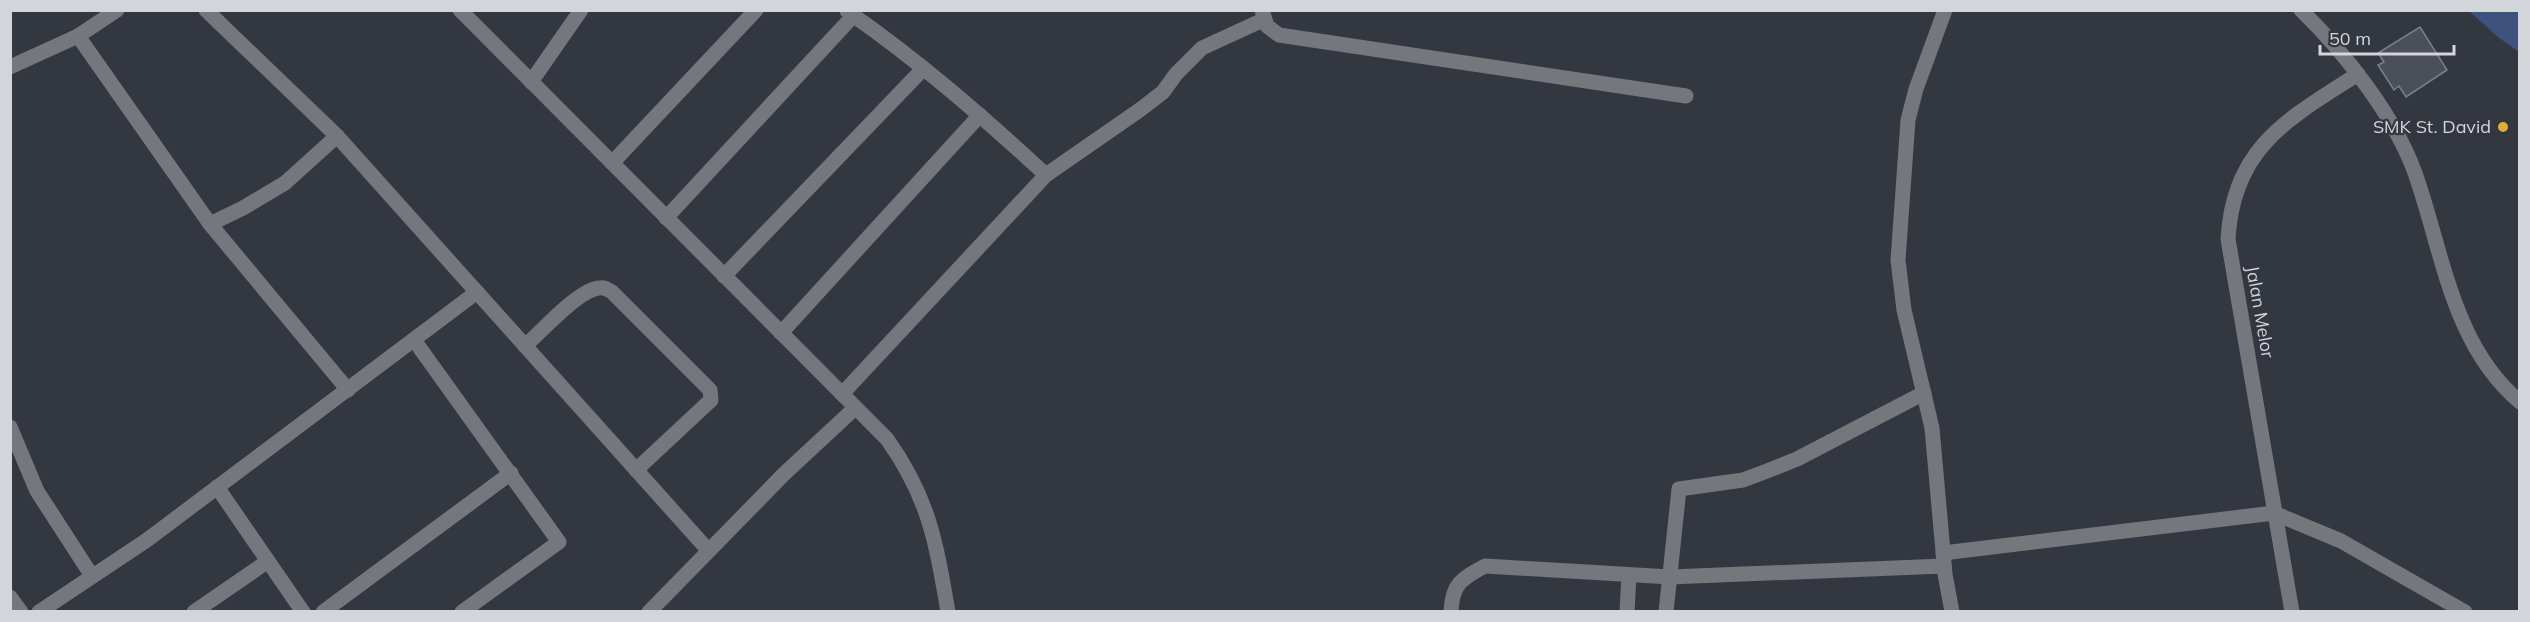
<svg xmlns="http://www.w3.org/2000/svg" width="2530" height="622" font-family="Mulish,sans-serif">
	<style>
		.green { fill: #3e527e }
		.building { fill: #4a4f58; stroke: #7a7f8a; stroke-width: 1.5 }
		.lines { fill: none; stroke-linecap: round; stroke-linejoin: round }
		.minor { stroke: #74777b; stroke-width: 15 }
		.poi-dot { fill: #e1af34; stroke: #333740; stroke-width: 2 }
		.labels { text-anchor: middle; stroke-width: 4.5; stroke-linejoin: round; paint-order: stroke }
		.poi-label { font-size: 18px; fill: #d2d5da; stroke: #333740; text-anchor: end }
		.street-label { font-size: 18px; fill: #d2d5da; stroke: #333740 }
	</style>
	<rect width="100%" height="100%" fill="#333740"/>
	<!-- green -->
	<polygon class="green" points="2469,11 2519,11 2519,52 2498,37"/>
	<!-- building -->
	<polygon class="building" points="2420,27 2447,70 2406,97 2399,86 2394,90 2378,65 2384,62 2378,53"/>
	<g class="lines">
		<!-- minor -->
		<g class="minor">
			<polyline points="206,10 337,136 708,550"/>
			<path d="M 460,10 L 887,439 C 929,498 936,542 948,612"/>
			<polyline points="1262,10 1267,26 1279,35 1686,96"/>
			<polyline points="1945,10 1916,89 1908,120 1898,260 1904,310 1932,428 1945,574 1952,612"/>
			<path d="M 2301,10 C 2345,53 2394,115 2415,173 C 2443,252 2452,345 2520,402"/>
			<path d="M 847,11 C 918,60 983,117 1046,175"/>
			<polyline points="78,36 210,224 348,390"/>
			<polyline points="10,67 78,36 117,10"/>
			<polyline points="531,82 581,10"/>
			<polyline points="612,163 756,10"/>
			<polyline points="666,218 854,15"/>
			<polyline points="210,224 243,208 285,183 337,136"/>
			<polyline points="724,276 923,69"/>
			<polyline points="781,333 980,115"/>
			<polyline points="414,340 559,542 462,612"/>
			<path d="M 525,346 C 541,332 578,290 599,288 C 604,287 607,289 612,292 L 710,390 L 711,400 L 636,470"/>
			<polyline points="842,394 1046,175 1141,109 1163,92 1176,74 1202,48 1263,20"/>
			<polyline points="10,427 37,491 92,576"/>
			<polyline points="217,487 303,612"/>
			<polyline points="1943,553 2274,513 2341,541 2465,612"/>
			<polyline points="10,597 21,612"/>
			<polyline points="39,612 147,540 477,292"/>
			<polyline points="194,612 268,561"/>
			<polyline points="323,612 511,473"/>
			<polyline points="649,612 784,474 855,408"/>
			<path d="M 1451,612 C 1452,584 1461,579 1485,566 L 1670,577 L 1944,566"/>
			<polyline points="1627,612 1629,575"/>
			<polyline points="1666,612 1679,489 1743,480 1767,471 1797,459 1924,393"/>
			<path d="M 2292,612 L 2228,239 C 2233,147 2288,119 2358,74"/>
		</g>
	</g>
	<!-- markers -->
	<circle class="poi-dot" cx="2503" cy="127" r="6"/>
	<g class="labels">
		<!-- poi labels -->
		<g class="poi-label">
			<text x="2491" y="133">SMK St. David</text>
		</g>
		<!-- street labels -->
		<g class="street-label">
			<text transform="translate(2260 312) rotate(80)" y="6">Jalan Melor</text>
		</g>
	</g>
	<!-- border -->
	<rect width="2530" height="622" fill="none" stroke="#d2d5da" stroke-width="24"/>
	<!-- scale -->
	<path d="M2320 45v9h134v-9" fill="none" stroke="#d2d5da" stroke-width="3"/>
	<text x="2329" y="45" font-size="18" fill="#d2d5da" stroke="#333740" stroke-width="4.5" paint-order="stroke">50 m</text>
</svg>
